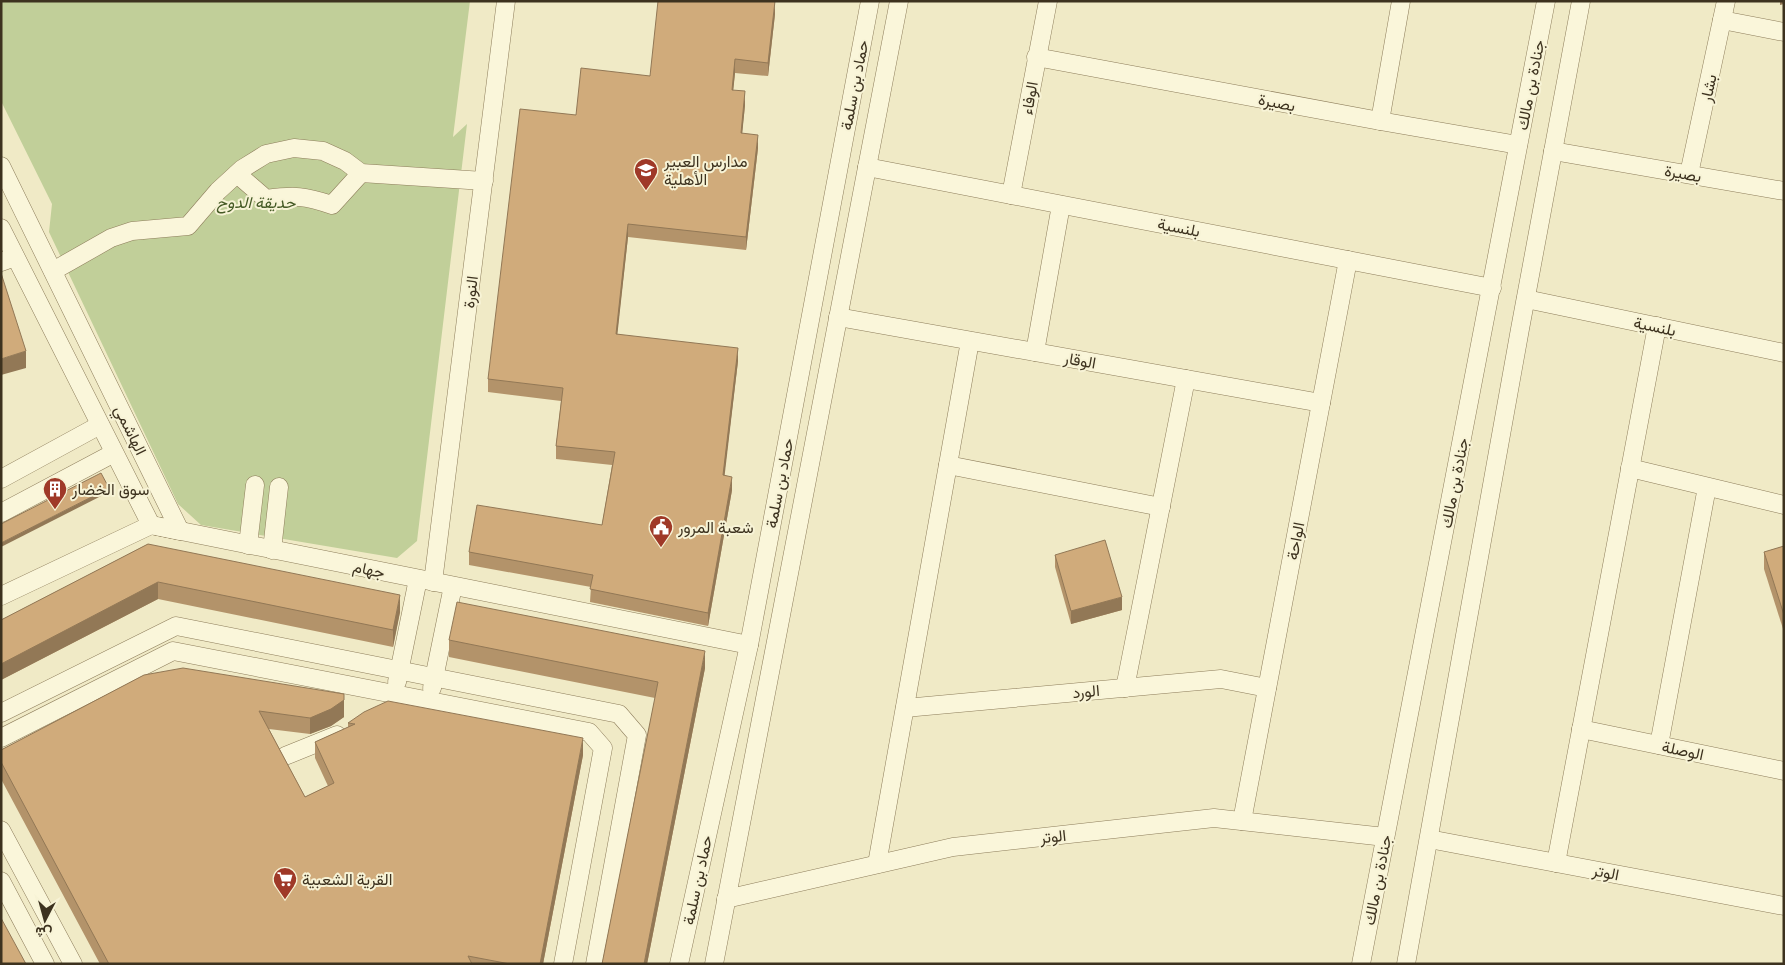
<svg xmlns="http://www.w3.org/2000/svg" width="1785" height="965" font-family="Spectral,Vazirmatn,serif">
	<style>
		.green { fill: #c1cf99 }
		.lines { fill: none; stroke-linecap: round; stroke-linejoin: round }
		.minor-casing { stroke: #8d7d5b; stroke-width: 19 }
		.minor { stroke: #faf6da; stroke-width: 18 }
		.wall { fill: #b3936a }
		.shaded-wall { fill: #927856 }
		.building { fill: #d0ab7b; stroke: #927856 }
		.labels { text-anchor: middle; stroke-width: 4; stroke-linejoin: round; paint-order: stroke }
		.street-label { font-size: 16px; fill: #3d321f; stroke: #f7f3d6 }
		.poi-label { font-size: 16px; fill: #3d321f; stroke: #f7f3d6; text-anchor: start }
		.park-label { font-size: 16px; font-style: italic; fill: #455a25; stroke: #f7f3d6 }
	</style>
	<rect width="100%" height="100%" fill="#f0eac6"/>
	<!-- green -->
	<polygon class="green" points="1,1 470,1 453,137 467,124 417,541 397,558 201,525 178,504 49,232 52,204 1,101"/>
	<g class="lines">
		<!-- minor casing -->
		<g class="minor-casing">
			<g id="minor">
				<polyline points="1722,20 1784,32"/>
				<polyline points="1036,57 1380,121 1518,145"/>
				<polyline points="1380,121 1401,1"/>
				<polyline points="1553,151 1784,191"/>
				<polyline points="1,166 180,531 151,525 1,228"/>
				<polyline points="867,167 1492,288"/>
				<path d="M 237,174 L 266,199 C 295,195 305,196 332,205 L 361,173"/>
				<polyline points="1689,174 1726,1"/>
				<polyline points="1011,195 1048,1"/>
				<polyline points="1,262 15,257"/>
				<polyline points="53,271 111,238 132,231 188,226 218,191 242,169 266,154 294,148 323,151 345,161 361,173 484,181"/>
				<polyline points="1526,299 1784,353"/>
				<polyline points="838,317 1321,403"/>
				<polyline points="1035,352 1061,205"/>
				<polyline points="948,465 1161,507"/>
				<polyline points="1630,468 1784,505"/>
				<polyline points="1,479 100,425"/>
				<polyline points="1,513 114,453"/>
				<polyline points="248,545 255,485"/>
				<polyline points="272,550 279,487"/>
				<polyline points="433,582 506,1"/>
				<polyline points="1,596 151,525 749,645"/>
				<polyline points="397,682 418,579"/>
				<polyline points="432,688 453,586"/>
				<polyline points="1125,688 1186,379"/>
				<polyline points="905,708 1221,679 1267,688"/>
				<polyline points="1,713 176,626 619,714 637,735 595,964"/>
				<polyline points="1581,729 1784,771"/>
				<polyline points="1,738 173,651 589,732 603,748 563,964"/>
				<polyline points="1659,745 1707,487"/>
				<polyline points="285,756 337,735"/>
				<polyline points="1242,821 1348,260"/>
				<polyline points="1,830 73,964"/>
				<polyline points="1429,839 1784,906"/>
				<polyline points="1556,863 1657,326"/>
				<polyline points="877,864 970,341"/>
				<polyline points="1,881 45,964"/>
				<polyline points="726,899 953,847 1214,818 1385,837"/>
				<polyline points="679,964 749,645 870,1"/>
				<polyline points="714,964 899,1"/>
				<polyline points="1361,964 1546,1"/>
				<polyline points="1406,964 1520,329 1581,1"/>
			</g>
		</g>
		<!-- minor -->
		<use href="#minor" class="minor"/>
	</g>
	<!-- wall -->
	<g class="wall">
		<polygon points="775,14 768,76 735,73 733,90 745,105 742,133 758,148 746,250 628,237 617,334 738,361 724,476 732,490 708,626 590,602 591,587 469,565 469,552 602,525 612,465 556,459 556,446 561,401 488,392 488,379 576,115 650,76"/>
		<polygon points="148,544 400,612 393,647 158,599 1,680 1,620"/>
		<polygon points="1784,546 1784,632 1764,569 1764,552"/>
		<polygon points="1055,555 1122,610 1071,624 1055,567"/>
		<polygon points="449,640 705,668 647,964 602,964 655,698 449,657"/>
		<polygon points="144,675 344,711 344,717 331,726 310,734 269,729 305,797 328,786 315,758 315,742 348,727 348,723 583,755 543,964 100,964 1,779 1,750"/>
	</g>
	<!-- shaded-wall -->
	<g class="shaded-wall">
		<polygon points="775,1 775,14 768,76 768,63"/>
		<polygon points="1780,1 1784,1 1784,4 1780,5"/>
		<polygon points="735,59 735,73 732,103 732,90"/>
		<polygon points="745,91 745,105 741,146 741,133"/>
		<polygon points="758,135 758,148 746,250 746,237"/>
		<polygon points="628,224 628,237 616,347 616,334"/>
		<polygon points="738,348 738,361 723,489 723,475"/>
		<polygon points="26,351 26,368 1,375 1,359"/>
		<polygon points="732,477 732,490 708,626 708,613"/>
		<polygon points="109,488 109,492 1,547 1,543"/>
		<polygon points="158,582 158,599 1,680 1,664"/>
		<polygon points="400,595 400,612 393,647 393,630"/>
		<polygon points="1122,597 1122,610 1071,624 1071,611"/>
		<polygon points="705,651 705,668 647,964 644,964"/>
		<polygon points="344,694 344,717 331,726 310,734 310,718"/>
		<polygon points="583,738 583,755 543,964 540,964"/>
	</g>
	<!-- building -->
	<g class="building">
		<polygon points="658,1 775,1 768,63 735,59 732,90 745,91 741,133 758,135 746,237 628,224 616,334 738,348 723,475 732,477 708,613 590,589 593,575 469,552 477,505 602,525 615,452 556,446 563,388 488,379 520,109 576,115 581,68 650,76"/>
		<polygon points="1,273 26,351 1,359"/>
		<polygon points="101,473 109,488 1,543 1,524"/>
		<polygon points="1105,540 1122,597 1071,611 1055,555"/>
		<polygon points="148,544 400,595 393,630 158,582 1,664 1,620"/>
		<polygon points="1784,546 1784,615 1764,552"/>
		<polygon points="457,602 705,651 644,964 602,964 658,682 449,640"/>
		<polygon points="183,668 344,694 344,700 331,709 310,718 259,711 305,797 334,783 315,742 355,724 348,723 364,712 388,701 583,738 540,964 510,964 468,956 472,964 109,964 1,762 1,750 144,675"/>
		<polygon points="1,918 26,964 1,964"/>
	</g>
	<!-- icons -->
	<defs>
		<g id="school-pin" transform="scale(1.25)"><path d="M0 17L-7.5 6A9.5 9.5 0 1 1 7.5 6Z" fill="#9f3928" stroke="#f7f3d6"/><path d="M0-5L7-2L0 1L-7-2ZM-4 1L0 2.5L4 1V4Q0 6-4 4Z" fill="#fff"/></g>
		<g id="building-pin" transform="scale(1.25)"><path d="M0 17L-7.5 6A9.5 9.5 0 1 1 7.5 6Z" fill="#9f3928" stroke="#f7f3d6"/><path d="M-4-6H4V6H1V3H-1V6H-4ZM-2.5-4.3h1.7v1.8h-1.7ZM.8-4.3h1.7v1.8H.8ZM-2.5-1h1.7V.8h-1.7ZM.8-1h1.7V.8H.8Z" fill="#fff"/></g>
		<g id="civic-pin" transform="scale(1.25)"><path d="M0 17L-7.5 6A9.5 9.5 0 1 1 7.5 6Z" fill="#9f3928" stroke="#f7f3d6"/><path d="M-.6-6.5H3V-4.5H.6V-3L4-1V1h2V6H-6V1h2V-1L-.6-3ZM-1.2 2.5V6h2.4V2.5Z" fill="#fff"/></g>
		<g id="supermarket-pin" transform="scale(1.25)"><path d="M0 17L-7.5 6A9.5 9.5 0 1 1 7.5 6Z" fill="#9f3928" stroke="#f7f3d6"/><path d="M-6-5.5h2.5l.6 2H6L4.5 2H-2.5L-4.4-4H-6ZM-1.5 3.2a1.3 1.3 0 1 0 .1 0ZM3 3.2a1.3 1.3 0 1 0 .1 0Z" fill="#fff"/></g>
	</defs>
	<g fill-rule="evenodd">
		<use href="#school-pin" x="646" y="170"/>
		<use href="#building-pin" x="55" y="489"/>
		<use href="#civic-pin" x="661" y="527"/>
		<use href="#supermarket-pin" x="285" y="879"/>
	</g>
	<g class="labels">
		<!-- street labels -->
		<g class="street-label">
			<text transform="translate(854 85) rotate(-79)" y="6">حماد بن سلمة</text>
			<text transform="translate(1530 85) rotate(-79)" y="6">جنادة بن مالك</text>
			<text transform="translate(1708 88) rotate(-78)" y="6">بشار</text>
			<text transform="translate(1029 98) rotate(-80)" y="6">الوفاء</text>
			<text transform="translate(1277 102) rotate(11)" y="6">بصيرة</text>
			<text transform="translate(1683 173) rotate(10)" y="6">بصيرة</text>
			<text transform="translate(1179 227) rotate(11)" y="6">بلنسية</text>
			<text transform="translate(470 292) rotate(-83)" y="6">النورة</text>
			<text transform="translate(1655 326) rotate(12)" y="6">بلنسية</text>
			<text transform="translate(1080 360) rotate(10)" y="6">الوقار</text>
			<text transform="translate(131 430) rotate(64)" y="6">الهاشمي</text>
			<text transform="translate(779 483) rotate(-79)" y="6">حماد بن سلمة</text>
			<text transform="translate(1454 483) rotate(-79)" y="6">جنادة بن مالك</text>
			<text transform="translate(1295 541) rotate(-79)" y="6">الواحة</text>
			<text transform="translate(369 569) rotate(12)" y="6">جهام</text>
			<text transform="translate(1086 691) rotate(-5)" y="6">الورد</text>
			<text transform="translate(1683 750) rotate(12)" y="6">الوصلة</text>
			<text transform="translate(1053 836) rotate(-6)" y="6">الوتر</text>
			<text transform="translate(1606 872) rotate(11)" y="6">الوتر</text>
			<text transform="translate(697 880) rotate(-78)" y="6">حماد بن سلمة</text>
			<text transform="translate(1377 880) rotate(-79)" y="6">جنادة بن مالك</text>
		</g>
		<!-- poi labels -->
		<g class="poi-label">
			<text x="664" y="167">مدارس العبير<tspan x="664" dy="18">الأهلية</tspan></text>
			<text x="72" y="495">سوق الخضار</text>
			<text x="678" y="533">شعبة المرور</text>
			<text x="302" y="885">القرية الشعبية</text>
		</g>
		<!-- park labels -->
		<g class="park-label">
			<text x="256" y="208">حديقة الدوح</text>
		</g>
	</g>
	<!-- border -->
	<rect width="1785" height="965" fill="none" stroke="#3d321f" stroke-width="5"/>
	<!-- north arrow -->
	<g transform="translate(45 920) rotate(186)" stroke="#f7f3d6" stroke-width="4" paint-order="stroke">
	<path d="M0-4L9 19L0 12L-9 19Z" fill="#3d321f"/>
	<text y="-8" font-size="14" font-weight="bold" text-anchor="middle" fill="#3d321f">ش</text>
	</g>
</svg>
